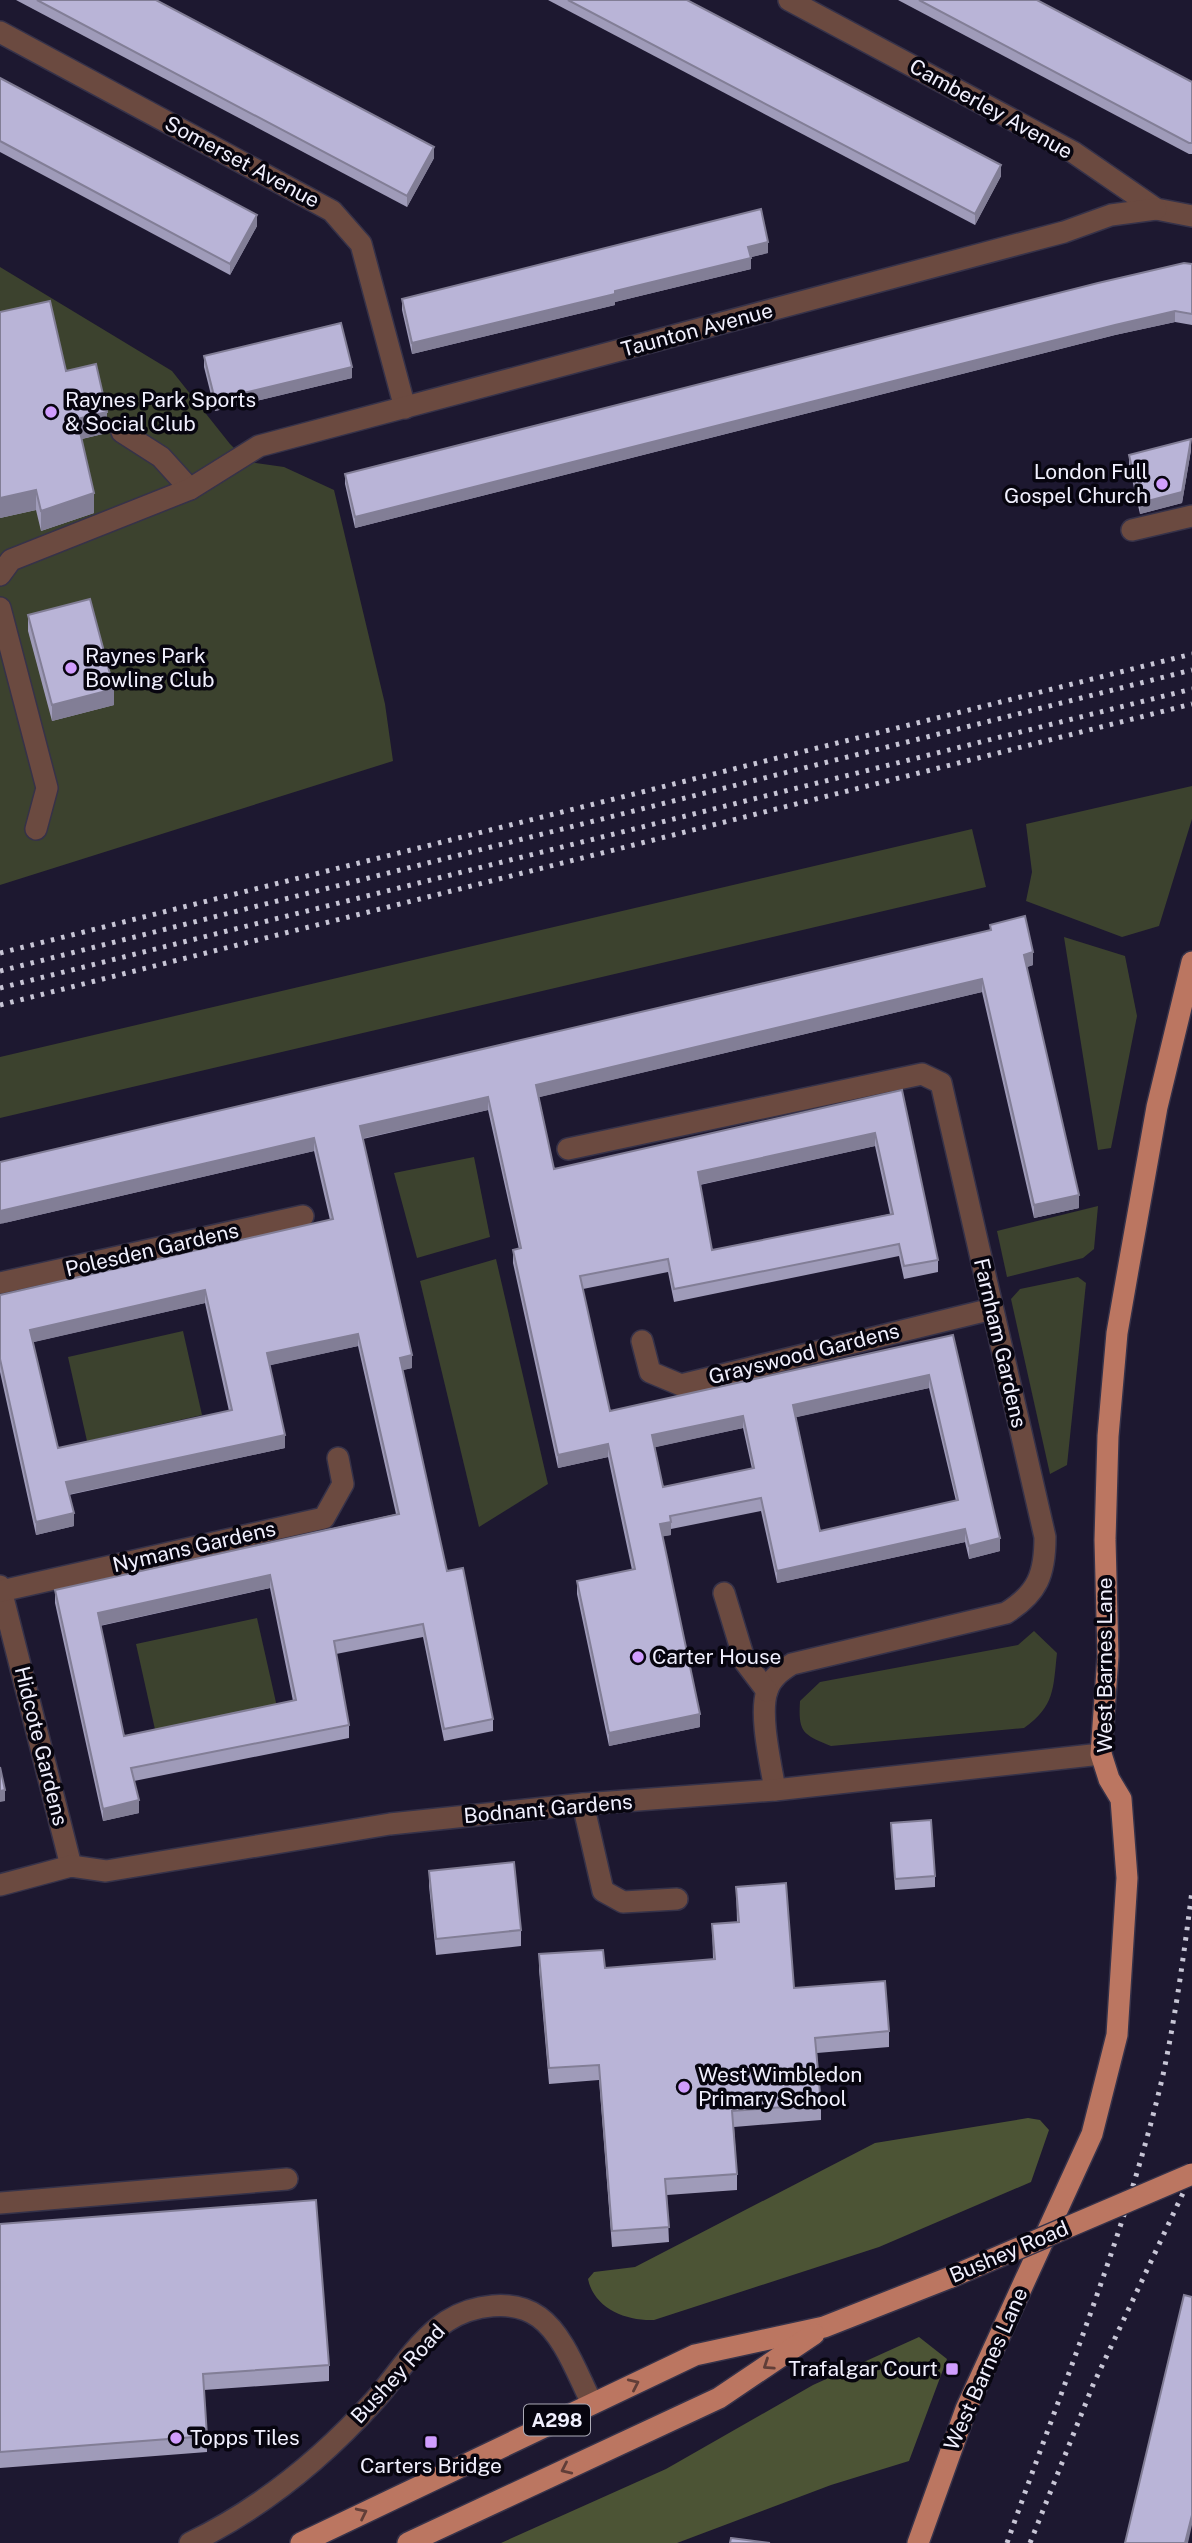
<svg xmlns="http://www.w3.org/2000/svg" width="1192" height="2543" font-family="'Public Sans',sans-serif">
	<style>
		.green { fill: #3c422e }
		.forest { fill: #4c5435 }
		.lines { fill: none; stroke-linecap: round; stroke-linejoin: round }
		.minor-casing { stroke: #363249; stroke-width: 24 }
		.major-casing { stroke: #363249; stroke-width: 24 }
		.minor { stroke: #6b4a40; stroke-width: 21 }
		.major { stroke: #bb7661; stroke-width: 21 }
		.rail { stroke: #c7c5d5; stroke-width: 5; stroke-dasharray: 3.5 7; stroke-linecap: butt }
		.major-bridge-casing { stroke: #363249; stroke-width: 24; stroke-linecap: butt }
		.major-bridge { stroke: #bb7661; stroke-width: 21 }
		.wall { fill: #9f9bb9; fill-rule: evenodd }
		.shaded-wall { fill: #827e96 }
		.building { fill: #b9b4d7; stroke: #827e96; stroke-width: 2; fill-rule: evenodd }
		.oneway { stroke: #613e38 }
		.poi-dot { fill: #d09dfe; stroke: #07050f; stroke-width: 2.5 }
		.labels { text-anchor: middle; stroke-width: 7; stroke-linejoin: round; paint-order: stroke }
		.shield { fill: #07050f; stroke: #abaab6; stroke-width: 2 }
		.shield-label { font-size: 19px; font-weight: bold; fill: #f1f0fe }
		.street-label { font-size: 21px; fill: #f1f0fe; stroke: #07050f }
		.poi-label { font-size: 21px; fill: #f1f0fe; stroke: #07050f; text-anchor: start }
	</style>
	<rect width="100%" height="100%" fill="#1d1830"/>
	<!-- green -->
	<g class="green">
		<polygon points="0,267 172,371 230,444 248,462 284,467 334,490 385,704 393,761 0,885"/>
		<polygon points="1192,786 1192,819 1159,926 1122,937 1026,901 1032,872 1026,824"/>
		<polygon points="972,829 986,887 0,1118 0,1057"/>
		<polygon points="1064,937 1125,956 1137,1016 1111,1148 1098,1150"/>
		<polygon points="474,1157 490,1237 417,1258 394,1173"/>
		<polygon points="1098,1206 1094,1249 1083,1258 1007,1277 997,1231"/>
		<polygon points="496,1259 548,1484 479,1527 420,1281"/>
		<polygon points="1078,1277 1086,1283 1067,1465 1050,1474 1011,1299 1020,1289"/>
		<polygon points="183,1331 202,1415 87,1441 68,1357"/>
		<polygon points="257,1618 277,1707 156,1734 136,1644"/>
		<path d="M 1034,1631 L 1057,1653 C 1053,1689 1055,1706 1024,1728 L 831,1746 C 803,1734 798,1733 800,1701 L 820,1682 L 1018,1645 Z"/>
	</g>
	<!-- forest -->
	<g class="forest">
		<path d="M 1028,2118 L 1040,2120 L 1049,2130 L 1031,2182 L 879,2247 L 654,2320 C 625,2321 594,2308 588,2279 L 594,2272 L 635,2267 L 875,2143 Z"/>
		<polygon points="919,2337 947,2359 909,2461 831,2485 677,2543 501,2543 666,2469 813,2385"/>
	</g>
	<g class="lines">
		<!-- minor casing -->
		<g class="minor-casing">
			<g id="minor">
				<polyline points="789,0 1073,152 1156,209 1192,216"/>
				<polyline points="0,32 332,211 361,244 405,408"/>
				<polyline points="122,432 161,457 190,489"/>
				<polyline points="1132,530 1192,516"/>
				<polyline points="0,575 11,560 190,489 259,446 1064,232 1111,215 1156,209"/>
				<polyline points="0,608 47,788 36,829"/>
				<path d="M 568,1149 L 922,1074 L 941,1083 L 1045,1537 C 1045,1574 1038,1593 1006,1613 L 792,1664 C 781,1671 771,1678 767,1691 C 759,1715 771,1765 775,1790"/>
				<polyline points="0,1283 303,1216"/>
				<polyline points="642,1341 650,1372 681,1385 992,1309"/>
				<polyline points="0,1586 71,1866"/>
				<polyline points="1,1591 324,1518 343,1484 338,1458"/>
				<polyline points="724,1593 745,1662 767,1691"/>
				<polyline points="583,1804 603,1891 623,1902 677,1899"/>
				<polyline points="0,1885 71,1866 106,1871 390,1824 583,1804 775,1790 1101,1754"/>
				<polyline points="0,2203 287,2179"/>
				<path d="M 190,2543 C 262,2508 322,2459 375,2400 C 398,2374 418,2340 447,2321 C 472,2305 513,2298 539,2317 C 564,2335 578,2376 592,2403"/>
			</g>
		</g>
		<!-- major casing -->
		<g class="major-casing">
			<g id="major">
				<polyline points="301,2543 695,2355 824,2327 951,2277"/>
				<polyline points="408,2543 719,2398 814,2334"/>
				<polyline points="918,2543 966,2409 1092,2134 1117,2035 1127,1878 1121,1799 1109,1779 1101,1754 1108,1656 1105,1540 1108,1436 1117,1333 1128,1270 1157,1107 1192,962"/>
			</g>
		</g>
		<!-- minor -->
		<use href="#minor" class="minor"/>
		<!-- major -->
		<use href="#major" class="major"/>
		<!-- rail -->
		<g class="rail">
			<polyline points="0,953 1192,654"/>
			<polyline points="0,971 1192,670"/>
			<polyline points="0,988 1192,689"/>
			<polyline points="0,1005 1192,704"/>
			<path d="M 1007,2543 C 1061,2389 1126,2234 1163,2075 C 1176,2014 1184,1953 1192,1891"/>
			<polyline points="1030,2543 1093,2385 1192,2174"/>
		</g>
		<!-- major-bridge casing -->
		<g class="major-bridge-casing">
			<polyline id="major-bridge" points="951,2277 1192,2174"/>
		</g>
		<!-- major-bridge -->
		<use href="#major-bridge" class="major-bridge"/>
	</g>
	<!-- wall -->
	<g class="wall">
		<polygon points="16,0 156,0 434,158 407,207"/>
		<polygon points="548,0 687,0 1001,176 975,225"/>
		<polygon points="898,0 1037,0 1192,82 1192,154 1189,154"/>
		<polygon points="0,78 257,226 230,275 0,152"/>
		<polygon points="768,253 751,257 751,269 615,302 615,305 412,354 402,310 402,299"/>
		<polygon points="1192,264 1192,325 1175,322 1115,335 355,528 345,484 345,474"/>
		<polygon points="204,356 352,378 215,411 204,367"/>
		<polygon points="66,371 107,433 82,439 94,513 41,531 36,510 0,518"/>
		<polygon points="1191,450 1182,503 1140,514 1129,466 1129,455"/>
		<polygon points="28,615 114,705 52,721 28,631"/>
		<path d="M 990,925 L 1033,965 L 1027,967 L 1079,1208 L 1034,1218 L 982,992 L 539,1097 L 554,1169 L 902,1090 L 938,1260 L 938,1272 L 904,1279 L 899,1256 L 674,1302 L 668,1272 L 583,1289 L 610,1411 L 953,1335 L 1000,1551 L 969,1559 L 965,1542 L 777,1583 L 761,1511 L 671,1529 L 671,1535 L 662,1536 L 700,1727 L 609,1746 L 577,1594 L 577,1581 L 632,1570 L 608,1457 L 558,1468 L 513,1263 L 513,1250 L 519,1249 L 488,1110 L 363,1139 L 412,1368 L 402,1370 L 447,1571 L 493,1719 L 493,1731 L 444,1741 L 423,1637 L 336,1654 L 349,1725 L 349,1738 L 134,1781 L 139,1813 L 103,1821 L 55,1603 L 55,1590 L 396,1514 L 358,1346 L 270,1365 L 285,1448 L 69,1495 L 74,1526 L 36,1535 L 0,1372 L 0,1295 L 330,1220 L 314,1151 L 0,1224 L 990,931 ZM 875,1146 L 890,1214 L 712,1250 L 700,1185 ZM 205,1303 L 229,1411 L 58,1448 L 33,1342 ZM 929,1388 L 956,1501 L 820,1531 L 796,1417 ZM 743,1428 L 752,1469 L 663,1487 L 655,1447 ZM 270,1588 L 293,1701 L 124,1736 L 100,1626 Z"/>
		<polygon points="891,1823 935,1876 935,1887 895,1890"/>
		<polygon points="429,1871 521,1930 521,1946 436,1955 429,1886"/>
		<polygon points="736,1887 794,1988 889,2031 889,2047 817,2053 821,2104 821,2120 734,2127 737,2174 737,2190 667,2195 669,2242 612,2247 599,2080 549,2084 539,1970 539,1954 605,1968 713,1959 712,1924 737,1922"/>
		<polygon points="0,2224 329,2365 329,2381 204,2390 207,2436 207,2452 0,2468"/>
	</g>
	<!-- shaded-wall -->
	<g class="shaded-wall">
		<polygon points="434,147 434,158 407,207 407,196"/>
		<polygon points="1001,165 1001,176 975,225 975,214"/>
		<polygon points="257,215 257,226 230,275 230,264"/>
		<polygon points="768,242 768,253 748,258 748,247"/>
		<polygon points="751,258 751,269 615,302 615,305 412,354 412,343 615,291"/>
		<polygon points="1175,311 1175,322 1115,335 355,528 355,517 1115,325"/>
		<polygon points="352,367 352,378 215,411 215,400"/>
		<polygon points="107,412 107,433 77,440 77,419"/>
		<polygon points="1191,439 1191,450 1182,503 1140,514 1140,503"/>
		<polygon points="36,490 36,510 0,518 0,498"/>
		<polygon points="94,493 94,513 41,531 41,511"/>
		<polygon points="114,689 114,705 52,721 52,705"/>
		<polygon points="1033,952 1033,965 1024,968 1024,955"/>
		<polygon points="982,979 982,992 536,1098 536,1085"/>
		<polygon points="488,1097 488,1110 360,1139 360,1126"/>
		<polygon points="875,1133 875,1146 698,1185 698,1172"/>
		<polygon points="314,1138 314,1151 0,1224 0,1211"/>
		<polygon points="1079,1195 1079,1208 1034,1218 1034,1205"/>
		<polygon points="205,1290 205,1303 30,1343 30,1330"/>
		<polygon points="358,1334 358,1346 267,1366 267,1353"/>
		<polygon points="412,1355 412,1368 400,1371 400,1358"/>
		<polygon points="929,1375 929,1388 793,1418 793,1405"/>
		<polygon points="743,1416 743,1428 652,1448 652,1435"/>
		<polygon points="285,1435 285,1448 66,1495 66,1482"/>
		<polygon points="608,1444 608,1457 558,1468 558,1455"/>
		<polygon points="74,1513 74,1526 36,1535 36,1522"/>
		<polygon points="671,1522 671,1535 660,1537 660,1524"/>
		<polygon points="965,1529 965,1542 777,1583 777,1571"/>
		<polygon points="1000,1538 1000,1551 969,1559 969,1546"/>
		<polygon points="270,1575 270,1588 98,1626 98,1613"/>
		<polygon points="700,1714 700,1727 609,1746 609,1733"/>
		<polygon points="5,1790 5,1801 0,1802 0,1791"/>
		<polygon points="139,1800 139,1813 103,1821 103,1809"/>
		<polygon points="1192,2515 1192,2525 1188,2543 1185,2543"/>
	</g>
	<!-- building -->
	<g class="building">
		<polygon points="37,0 156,0 434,147 407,196"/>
		<polygon points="568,0 687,0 1001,165 975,214"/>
		<polygon points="919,0 1037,0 1192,82 1192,143 1189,143"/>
		<polygon points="0,78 257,215 230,264 0,141"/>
		<polygon points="761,209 768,242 748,247 751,258 615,291 615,294 412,343 402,299"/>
		<polygon points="1184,263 1192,264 1192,314 1175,311 1115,325 355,517 345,474 1098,283"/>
		<polygon points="50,301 66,371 96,364 107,412 77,419 94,493 41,511 36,490 0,498 0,312"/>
		<polygon points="341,323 352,367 215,400 204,356"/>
		<polygon points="1191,439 1182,492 1140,503 1129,455"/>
		<polygon points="90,599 114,689 52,705 28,615"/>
		<path d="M 1025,916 L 1033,952 L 1024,955 L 1079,1195 L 1034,1205 L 982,979 L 536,1085 L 554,1169 L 902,1090 L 938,1260 L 904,1266 L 899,1244 L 674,1289 L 668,1259 L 580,1276 L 610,1411 L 953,1335 L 1000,1538 L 969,1546 L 965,1529 L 777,1571 L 761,1498 L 670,1516 L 671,1522 L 660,1524 L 700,1714 L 609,1733 L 577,1581 L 635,1569 L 608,1444 L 558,1455 L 513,1250 L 521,1248 L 488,1097 L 360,1126 L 412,1355 L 400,1358 L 447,1571 L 463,1568 L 493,1719 L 444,1729 L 423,1624 L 334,1641 L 349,1725 L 131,1768 L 139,1800 L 103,1809 L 55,1590 L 399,1514 L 358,1334 L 267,1353 L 285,1435 L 66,1482 L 74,1513 L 36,1522 L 0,1359 L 0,1295 L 333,1219 L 314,1138 L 0,1211 L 0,1162 L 991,930 L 990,925 ZM 875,1133 L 893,1214 L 712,1250 L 698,1172 ZM 205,1290 L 232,1410 L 58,1448 L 30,1330 ZM 929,1375 L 958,1500 L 820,1531 L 793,1405 ZM 743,1416 L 754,1468 L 663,1487 L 652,1435 ZM 270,1575 L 296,1700 L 124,1736 L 98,1613 Z"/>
		<polygon points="0,1767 5,1790 0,1791"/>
		<polygon points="931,1820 935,1876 895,1879 891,1823"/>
		<polygon points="514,1862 521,1930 436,1939 429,1871"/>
		<polygon points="786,1883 794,1988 885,1981 889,2031 815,2038 821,2104 732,2111 737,2174 665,2179 669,2227 612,2231 599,2065 549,2068 539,1954 603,1950 605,1968 715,1959 712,1924 739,1922 736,1887"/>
		<polygon points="316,2200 329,2365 203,2374 207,2436 0,2452 0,2224"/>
		<polygon points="1184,2295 1192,2297 1192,2515 1185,2543 1125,2543"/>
		<polygon points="731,2538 770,2543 730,2543"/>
	</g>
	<!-- one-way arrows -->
	<defs><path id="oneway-chevron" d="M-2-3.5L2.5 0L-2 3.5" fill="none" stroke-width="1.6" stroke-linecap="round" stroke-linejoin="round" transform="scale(1.75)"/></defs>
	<g class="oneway">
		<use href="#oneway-chevron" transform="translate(768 2365) rotate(146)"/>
		<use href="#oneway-chevron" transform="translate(634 2384) rotate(-25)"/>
		<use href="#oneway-chevron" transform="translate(566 2469) rotate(155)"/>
		<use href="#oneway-chevron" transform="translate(362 2513) rotate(-26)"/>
	</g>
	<!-- markers -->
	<g class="poi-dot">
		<circle cx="51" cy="412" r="7"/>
		<circle cx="1162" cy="484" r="7"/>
		<circle cx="71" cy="668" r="7"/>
		<circle cx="638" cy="1657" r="7"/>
		<circle cx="684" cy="2087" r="7"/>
		<rect x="945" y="2362" width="14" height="14" rx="3.5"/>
		<circle cx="176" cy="2438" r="7"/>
		<rect x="424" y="2435" width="14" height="14" rx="3.5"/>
	</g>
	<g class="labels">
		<!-- shield labels -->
		<rect class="shield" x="524" y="2404.5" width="66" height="31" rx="5"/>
		<g class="shield-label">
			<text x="557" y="2427">A298</text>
		</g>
		<!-- street labels -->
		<g class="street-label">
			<text transform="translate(991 109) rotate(29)" y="7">Camberley Avenue</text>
			<text transform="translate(242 162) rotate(28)" y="7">Somerset Avenue</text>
			<text transform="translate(697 330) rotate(-15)" y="7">Taunton Avenue</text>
			<text transform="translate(152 1250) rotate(-13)" y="7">Polesden Gardens</text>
			<text transform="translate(1000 1343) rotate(77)" y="7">Farnham Gardens</text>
			<text transform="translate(804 1354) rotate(-14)" y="7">Grayswood Gardens</text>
			<text transform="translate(194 1547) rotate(-13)" y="7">Nymans Gardens</text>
			<text transform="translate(1105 1665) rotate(-90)" y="7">West Barnes Lane</text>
			<text transform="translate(41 1746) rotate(76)" y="7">Hidcote Gardens</text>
			<text transform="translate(548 1809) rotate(-5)" y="7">Bodnant Gardens</text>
			<text transform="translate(1009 2252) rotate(-23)" y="7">Bushey Road</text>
			<text transform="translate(986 2369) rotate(-66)" y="7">West Barnes Lane</text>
			<text transform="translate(398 2374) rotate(-47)" y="7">Bushey Road</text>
		</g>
		<!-- poi labels -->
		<g class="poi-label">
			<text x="65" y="407">Raynes Park Sports<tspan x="65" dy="24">&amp; Social Club</tspan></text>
			<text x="1148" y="479" text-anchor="end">London Full<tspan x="1148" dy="24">Gospel Church</tspan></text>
			<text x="85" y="663">Raynes Park<tspan x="85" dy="24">Bowling Club</tspan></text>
			<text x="652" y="1664">Carter House</text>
			<text x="698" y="2082">West Wimbledon<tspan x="698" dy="24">Primary School</tspan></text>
			<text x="938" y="2376" text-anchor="end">Trafalgar Court</text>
			<text x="190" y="2445">Topps Tiles</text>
			<text x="431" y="2473" text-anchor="middle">Carters Bridge</text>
		</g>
	</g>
</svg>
